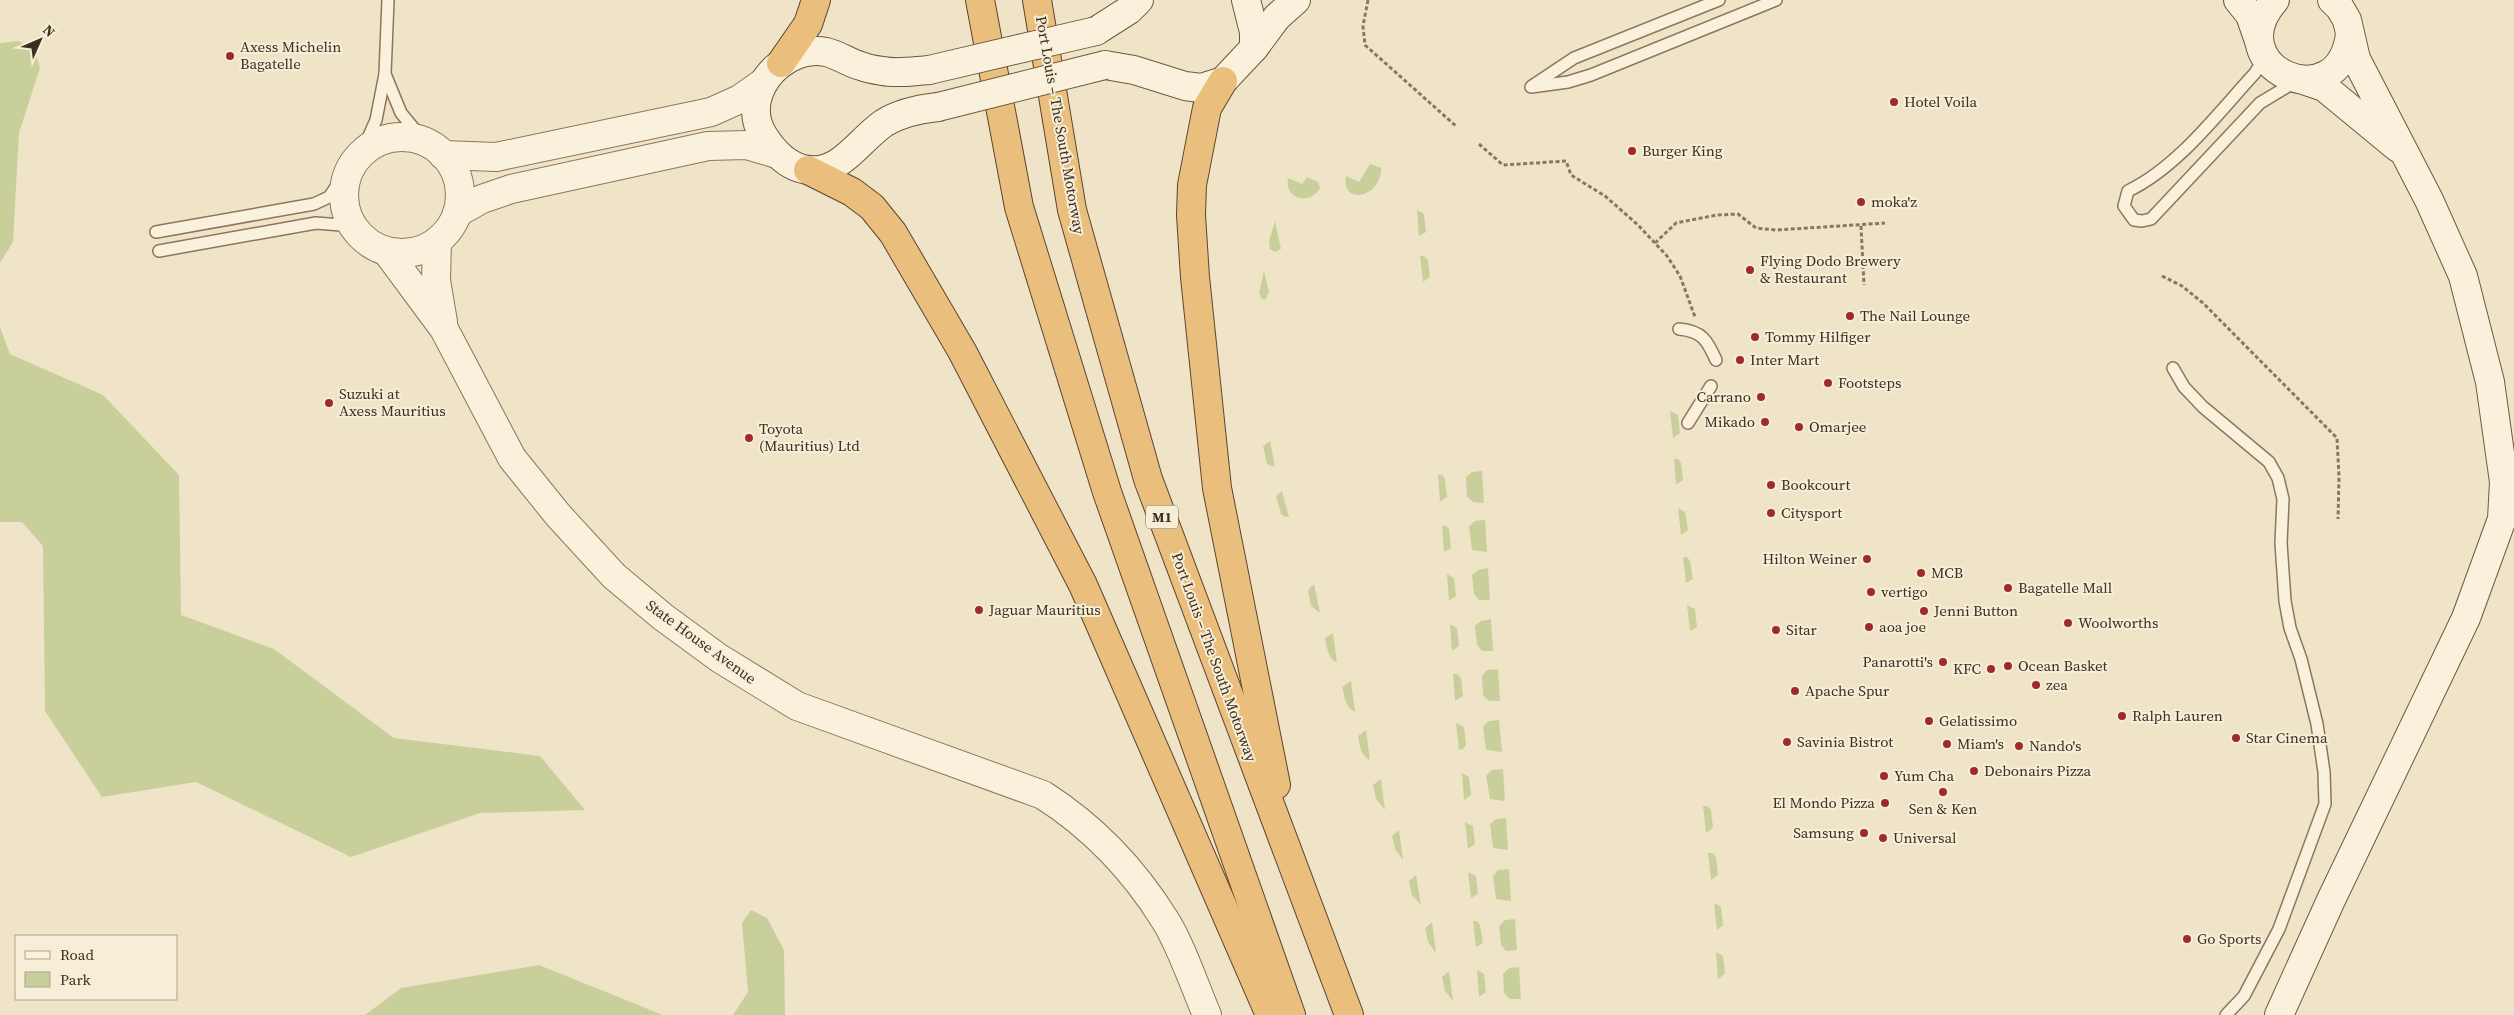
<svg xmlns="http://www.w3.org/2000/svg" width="2514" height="1015" font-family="'Source Serif 4',serif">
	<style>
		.green { fill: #c9cf9b }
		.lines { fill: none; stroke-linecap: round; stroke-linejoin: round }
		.service-casing { stroke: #8d765c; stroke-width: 14 }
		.tertiary-casing { stroke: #8d765c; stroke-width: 30 }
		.secondary-casing { stroke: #6f573f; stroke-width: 30 }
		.trunk-casing { stroke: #5b4430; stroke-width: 30 }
		.path { stroke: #8d765c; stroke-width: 3; stroke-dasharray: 4 2.5; stroke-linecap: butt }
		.service { stroke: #faf1dc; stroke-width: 11 }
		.tertiary { stroke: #faf1dc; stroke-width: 28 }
		.secondary { stroke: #faf1dc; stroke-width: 28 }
		.trunk { stroke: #eabe7c; stroke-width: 28 }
		.secondary-bridge-casing { stroke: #6f573f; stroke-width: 30; stroke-linecap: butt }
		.secondary-bridge { stroke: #faf1dc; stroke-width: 28 }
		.poi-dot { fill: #9e2a2b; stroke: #f7eed8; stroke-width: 2 }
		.labels { text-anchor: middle; stroke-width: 4; stroke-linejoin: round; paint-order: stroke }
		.shield { fill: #f7eed8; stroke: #756857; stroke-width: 1 }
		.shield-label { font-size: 14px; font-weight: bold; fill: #3d2e20 }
		.poi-label { font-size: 15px; fill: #3d2e20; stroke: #f7eed8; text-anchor: start }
		.street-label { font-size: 15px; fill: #3d2e20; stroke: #f7eed8 }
	</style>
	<rect width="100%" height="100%" fill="#f0e4c8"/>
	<!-- green -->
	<g class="green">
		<polygon points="19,41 35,51 40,68 19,133 13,242 0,263 0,43"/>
		<path d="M 1370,164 L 1381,168 C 1382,197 1341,207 1346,176 L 1359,182 Z"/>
		<path d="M 1307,177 L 1318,182 L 1320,188 C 1310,206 1284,199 1288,178 L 1302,184 Z"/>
		<polygon points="1417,210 1424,214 1426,232 1419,236"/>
		<polygon points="1275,221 1281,249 1275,252 1270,249 1269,241"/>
		<polygon points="1420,256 1424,256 1428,260 1430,277 1423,282"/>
		<polygon points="1264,271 1269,292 1265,300 1261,298 1259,293"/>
		<polygon points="0,327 10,354 103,395 179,475 181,615 274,649 394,738 540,756 585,810 480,813 351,857 196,782 102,797 45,711 43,546 22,522 0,522"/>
		<polygon points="1670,411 1678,415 1680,433 1673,438"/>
		<polygon points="1270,441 1275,467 1267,464 1263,446"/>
		<polygon points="1674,459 1678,459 1681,463 1683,480 1676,485"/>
		<polygon points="1482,471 1484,503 1473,502 1467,497 1466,477 1472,472"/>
		<polygon points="1438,475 1442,475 1445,479 1447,497 1440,502"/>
		<polygon points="1282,491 1289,517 1285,517 1281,514 1276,496"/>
		<polygon points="1678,508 1685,512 1688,530 1681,535"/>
		<polygon points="1485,520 1487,552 1472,550 1469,526 1475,521"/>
		<polygon points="1442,526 1446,526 1449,529 1451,548 1444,552"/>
		<polygon points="1683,557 1687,557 1690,561 1693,579 1686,583"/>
		<polygon points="1488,568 1490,600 1479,600 1474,594 1472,575 1478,570"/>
		<polygon points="1447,574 1454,578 1456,596 1449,601"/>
		<polygon points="1314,584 1320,613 1311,606 1308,590"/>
		<polygon points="1687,605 1695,609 1697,627 1690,631"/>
		<polygon points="1491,619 1493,651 1482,651 1477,645 1475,626 1481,621"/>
		<polygon points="1450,624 1457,628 1459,646 1452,651"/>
		<path d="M 1333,633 L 1337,663 C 1328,658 1327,648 1325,638 Z"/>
		<polygon points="1498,669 1500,701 1489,701 1483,695 1482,676 1487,670"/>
		<polygon points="1453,674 1457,674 1461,678 1463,696 1455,701"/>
		<path d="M 1351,681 L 1355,712 C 1345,707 1345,697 1342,687 Z"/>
		<polygon points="1499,720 1502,752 1486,750 1483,727 1489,721"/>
		<polygon points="1456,723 1464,727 1466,745 1463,749 1459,750"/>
		<path d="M 1366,730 L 1370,760 C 1360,755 1360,746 1358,736 Z"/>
		<polygon points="1503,769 1505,801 1490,799 1486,776 1492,770"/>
		<polygon points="1462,773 1469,777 1471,795 1464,800"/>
		<polygon points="1381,779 1385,810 1376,799 1373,785"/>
		<polygon points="1703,806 1707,806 1711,810 1713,828 1706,833"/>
		<polygon points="1506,818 1508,850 1493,848 1490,824 1496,819"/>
		<polygon points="1465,822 1473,826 1475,844 1468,849"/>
		<polygon points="1399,830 1403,860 1395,849 1392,836"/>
		<polygon points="1708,853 1712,853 1716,857 1718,875 1711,880"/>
		<polygon points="1509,869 1511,901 1496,899 1493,876 1498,870"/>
		<polygon points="1468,872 1476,876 1478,894 1471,898"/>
		<polygon points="1416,875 1421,905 1412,895 1409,881"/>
		<polygon points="1714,903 1721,907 1723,925 1717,930"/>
		<polygon points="751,910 767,918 784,950 785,1015 733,1015 748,992 742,923"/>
		<polygon points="1515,919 1517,950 1506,951 1501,945 1499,926 1505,920"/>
		<polygon points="1473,921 1477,921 1480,925 1483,943 1476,947"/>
		<polygon points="1432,922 1436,953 1428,942 1425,928"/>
		<polygon points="1716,952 1723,956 1725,974 1718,979"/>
		<polygon points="539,965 663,1015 365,1015 401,988"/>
		<polygon points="1519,967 1521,999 1510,999 1504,993 1503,974 1509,968"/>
		<polygon points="1477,970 1484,974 1486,992 1479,997"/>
		<polygon points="1449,971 1453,1001 1445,991 1442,977"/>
	</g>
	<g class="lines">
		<!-- service casing -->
		<g class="service-casing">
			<g id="service">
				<path d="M 2265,57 L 2255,73 C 2218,113 2178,167 2128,191 L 2124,206 L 2134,220 L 2142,221 L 2151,219 L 2260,103 L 2295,82"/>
				<polyline points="385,74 401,113 425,142"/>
				<polyline points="1532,86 1574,58 1719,0"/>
				<polyline points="1531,87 1568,82 1591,75 1776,0"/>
				<polyline points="361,154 376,120 385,74 388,0"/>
				<polyline points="156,232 314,204 329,197 346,173"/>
				<polyline points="159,251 316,223 341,225 360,233"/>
				<path d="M 1679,329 C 1702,331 1707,340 1716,360"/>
				<polyline points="2173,368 2184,387 2203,407 2269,462 2278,478 2283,499 2281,543 2285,601 2290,628 2301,659 2317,724 2324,772 2325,804 2279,929 2244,996 2226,1015"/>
				<polyline points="1688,423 1711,386"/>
			</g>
		</g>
		<!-- tertiary casing -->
		<g class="tertiary-casing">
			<g id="tertiary">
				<circle cx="402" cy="195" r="58"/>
				<polyline points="443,155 496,157 711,112 740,99 764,82"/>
				<polyline points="457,213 482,199 511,189 708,146 747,145 774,153"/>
				<polyline points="437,242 436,280 443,322"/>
				<path d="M 387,252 L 444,329 L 512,458 L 558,515 L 614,576 L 663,617 L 719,658 L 797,706 L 1043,795 C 1093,827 1134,870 1165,920 C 1181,945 1195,987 1207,1015"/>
			</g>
		</g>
		<!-- secondary casing -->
		<g class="secondary-casing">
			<g id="secondary">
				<polyline points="2238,0 2250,15 2259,41"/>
				<path d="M 2275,0 C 2216,67 2339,122 2350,34"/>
				<polyline points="1096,31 1129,10 1139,0"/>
				<polyline points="1254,48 1277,17 1296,0"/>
				<polyline points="1105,65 1134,70 1185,86 1201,88 1223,81 1254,48 1254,32 1246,0"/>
				<path d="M 929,70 C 914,71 897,74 883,71 C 876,70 868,69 861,66 C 849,63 839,55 826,52 C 800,47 772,64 761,88 C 754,103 754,120 763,135 C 773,151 788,168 809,170 C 841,174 860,139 884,123 C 900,113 919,109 938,107"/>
				<polyline points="2306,81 2324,87 2398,148"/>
				<polyline points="2279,1015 2331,900 2466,618 2502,519 2504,482 2490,382 2463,276 2429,200 2356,59 2347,20 2340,8 2332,0"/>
			</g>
		</g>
		<!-- trunk casing -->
		<g class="trunk-casing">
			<g id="trunk">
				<polyline points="980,0 1019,207 1107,492 1291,1015"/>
				<polyline points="1037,0 1072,210 1148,479 1349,1015"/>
				<polyline points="781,63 808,24 816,0"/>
				<polyline points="1223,81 1207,108 1192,185 1191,215 1195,277 1217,488 1276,785"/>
				<polyline points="808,170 852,192 872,207 893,233 962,351 1083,585 1270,1015"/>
			</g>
		</g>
		<!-- path -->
		<g class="path">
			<polyline points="1368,0 1363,26 1365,45 1457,127"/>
			<polyline points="1479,144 1503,165 1566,161 1571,175 1605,196 1638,225 1667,256 1680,276 1695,317"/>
			<polyline points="1861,226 1864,285"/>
			<polyline points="1655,243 1676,223 1717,215 1738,214 1756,228 1776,230 1885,223"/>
			<polyline points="2162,276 2182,286 2203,303 2337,438 2339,477 2338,519"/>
		</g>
		<!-- service -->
		<use href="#service" class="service"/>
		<!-- tertiary -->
		<use href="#tertiary" class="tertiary"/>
		<!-- secondary -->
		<use href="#secondary" class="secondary"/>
		<!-- trunk -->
		<use href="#trunk" class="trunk"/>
		<!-- secondary-bridge casing -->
		<g class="secondary-bridge-casing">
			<g id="secondary-bridge">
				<polyline points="929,70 1096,31"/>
				<polyline points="938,107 1105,65"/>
			</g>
		</g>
		<!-- secondary-bridge -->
		<use href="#secondary-bridge" class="secondary-bridge"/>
	</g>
	<!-- markers -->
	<g class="poi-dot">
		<circle cx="230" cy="56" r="5"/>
		<circle cx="1894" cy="102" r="5"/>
		<circle cx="1632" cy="151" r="5"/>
		<circle cx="1861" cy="202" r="5"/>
		<circle cx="1750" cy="270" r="5"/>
		<circle cx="1850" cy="316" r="5"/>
		<circle cx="1755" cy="337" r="5"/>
		<circle cx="1740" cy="360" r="5"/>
		<circle cx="1828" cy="383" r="5"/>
		<circle cx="1761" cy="397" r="5"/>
		<circle cx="329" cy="403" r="5"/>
		<circle cx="1765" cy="422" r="5"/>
		<circle cx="1799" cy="427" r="5"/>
		<circle cx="749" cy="438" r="5"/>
		<circle cx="1771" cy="485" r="5"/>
		<circle cx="1771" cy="513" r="5"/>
		<circle cx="1867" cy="559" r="5"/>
		<circle cx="1921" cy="573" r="5"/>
		<circle cx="2008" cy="588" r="5"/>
		<circle cx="1871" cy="592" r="5"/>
		<circle cx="979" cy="610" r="5"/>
		<circle cx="1924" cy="611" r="5"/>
		<circle cx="2068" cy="623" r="5"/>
		<circle cx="1869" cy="627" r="5"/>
		<circle cx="1776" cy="630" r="5"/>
		<circle cx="1943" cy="662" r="5"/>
		<circle cx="2008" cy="666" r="5"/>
		<circle cx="1991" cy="669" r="5"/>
		<circle cx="2036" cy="685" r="5"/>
		<circle cx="1795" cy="691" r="5"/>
		<circle cx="2122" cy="716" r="5"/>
		<circle cx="1929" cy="721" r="5"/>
		<circle cx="2236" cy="738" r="5"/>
		<circle cx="1787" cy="742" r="5"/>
		<circle cx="1947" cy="744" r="5"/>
		<circle cx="2019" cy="746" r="5"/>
		<circle cx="1974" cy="771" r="5"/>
		<circle cx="1884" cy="776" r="5"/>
		<circle cx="1943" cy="792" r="5"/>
		<circle cx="1885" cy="803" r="5"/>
		<circle cx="1864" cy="833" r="5"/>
		<circle cx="1883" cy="838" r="5"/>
		<circle cx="2187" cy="939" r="5"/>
	</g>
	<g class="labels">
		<!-- shield labels -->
		<rect class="shield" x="1146" y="505.5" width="32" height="23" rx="4"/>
		<g class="shield-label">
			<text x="1162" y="522">M1</text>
		</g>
		<!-- poi labels -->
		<g class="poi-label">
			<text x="240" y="52">Axess Michelin<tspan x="240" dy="17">Bagatelle</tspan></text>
			<text x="1904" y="107">Hotel Voila</text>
			<text x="1642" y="156">Burger King</text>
			<text x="1871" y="207">moka'z</text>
			<text x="1760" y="266">Flying Dodo Brewery<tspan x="1760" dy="17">&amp; Restaurant</tspan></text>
			<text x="1860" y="321">The Nail Lounge</text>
			<text x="1765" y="342">Tommy Hilfiger</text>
			<text x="1750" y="365">Inter Mart</text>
			<text x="1838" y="388">Footsteps</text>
			<text x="339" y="399">Suzuki at<tspan x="339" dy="17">Axess Mauritius</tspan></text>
			<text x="1751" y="402" text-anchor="end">Carrano</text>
			<text x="1755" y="427" text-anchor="end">Mikado</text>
			<text x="1809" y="432">Omarjee</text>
			<text x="759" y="434">Toyota<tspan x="759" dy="17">(Mauritius) Ltd</tspan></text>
			<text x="1781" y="490">Bookcourt</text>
			<text x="1781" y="518">Citysport</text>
			<text x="1857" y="564" text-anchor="end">Hilton Weiner</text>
			<text x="1931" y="578">MCB</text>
			<text x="2018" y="593">Bagatelle Mall</text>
			<text x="1881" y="597">vertigo</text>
			<text x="989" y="615">Jaguar Mauritius</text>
			<text x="1934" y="616">Jenni Button</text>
			<text x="2078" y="628">Woolworths</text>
			<text x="1879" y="632">aoa joe</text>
			<text x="1786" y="635">Sitar</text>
			<text x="1933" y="667" text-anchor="end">Panarotti's</text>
			<text x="2018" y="671">Ocean Basket</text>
			<text x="1981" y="674" text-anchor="end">KFC</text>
			<text x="2046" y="690">zea</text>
			<text x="1805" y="696">Apache Spur</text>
			<text x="2132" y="721">Ralph Lauren</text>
			<text x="1939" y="726">Gelatissimo</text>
			<text x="2246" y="743">Star Cinema</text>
			<text x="1797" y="747">Savinia Bistrot</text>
			<text x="1957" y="749">Miam's</text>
			<text x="2029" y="751">Nando's</text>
			<text x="1984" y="776">Debonairs Pizza</text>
			<text x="1894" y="781">Yum Cha</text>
			<text x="1875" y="808" text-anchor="end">El Mondo Pizza</text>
			<text x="1943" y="814" text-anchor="middle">Sen &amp; Ken</text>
			<text x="1854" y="838" text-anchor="end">Samsung</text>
			<text x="1893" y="843">Universal</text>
			<text x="2197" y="944">Go Sports</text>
		</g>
		<!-- street labels -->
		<g class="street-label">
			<text transform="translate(1060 125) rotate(80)" y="5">Port Louis – The South Motorway</text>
			<text transform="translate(701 642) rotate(36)" y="5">State House Avenue</text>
			<text transform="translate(1214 657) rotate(70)" y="5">Port Louis – The South Motorway</text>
		</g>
	</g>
	<!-- legend -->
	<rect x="15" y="935" width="162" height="65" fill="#f7eed8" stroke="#ada18e"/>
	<rect x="25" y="951" width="25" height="8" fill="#faf1dc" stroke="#ada18e"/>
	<text x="60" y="960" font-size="15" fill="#3d2e20">Road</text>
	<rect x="25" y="972" width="25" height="15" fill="#c9cf9b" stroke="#ada18e"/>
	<text x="60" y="985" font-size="15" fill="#3d2e20">Park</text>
	<!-- north arrow -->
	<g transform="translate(40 40) rotate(45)" stroke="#f7eed8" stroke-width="4" paint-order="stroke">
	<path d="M0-4L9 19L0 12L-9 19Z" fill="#3d2e20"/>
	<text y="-8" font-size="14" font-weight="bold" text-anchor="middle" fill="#3d2e20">N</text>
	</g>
</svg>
